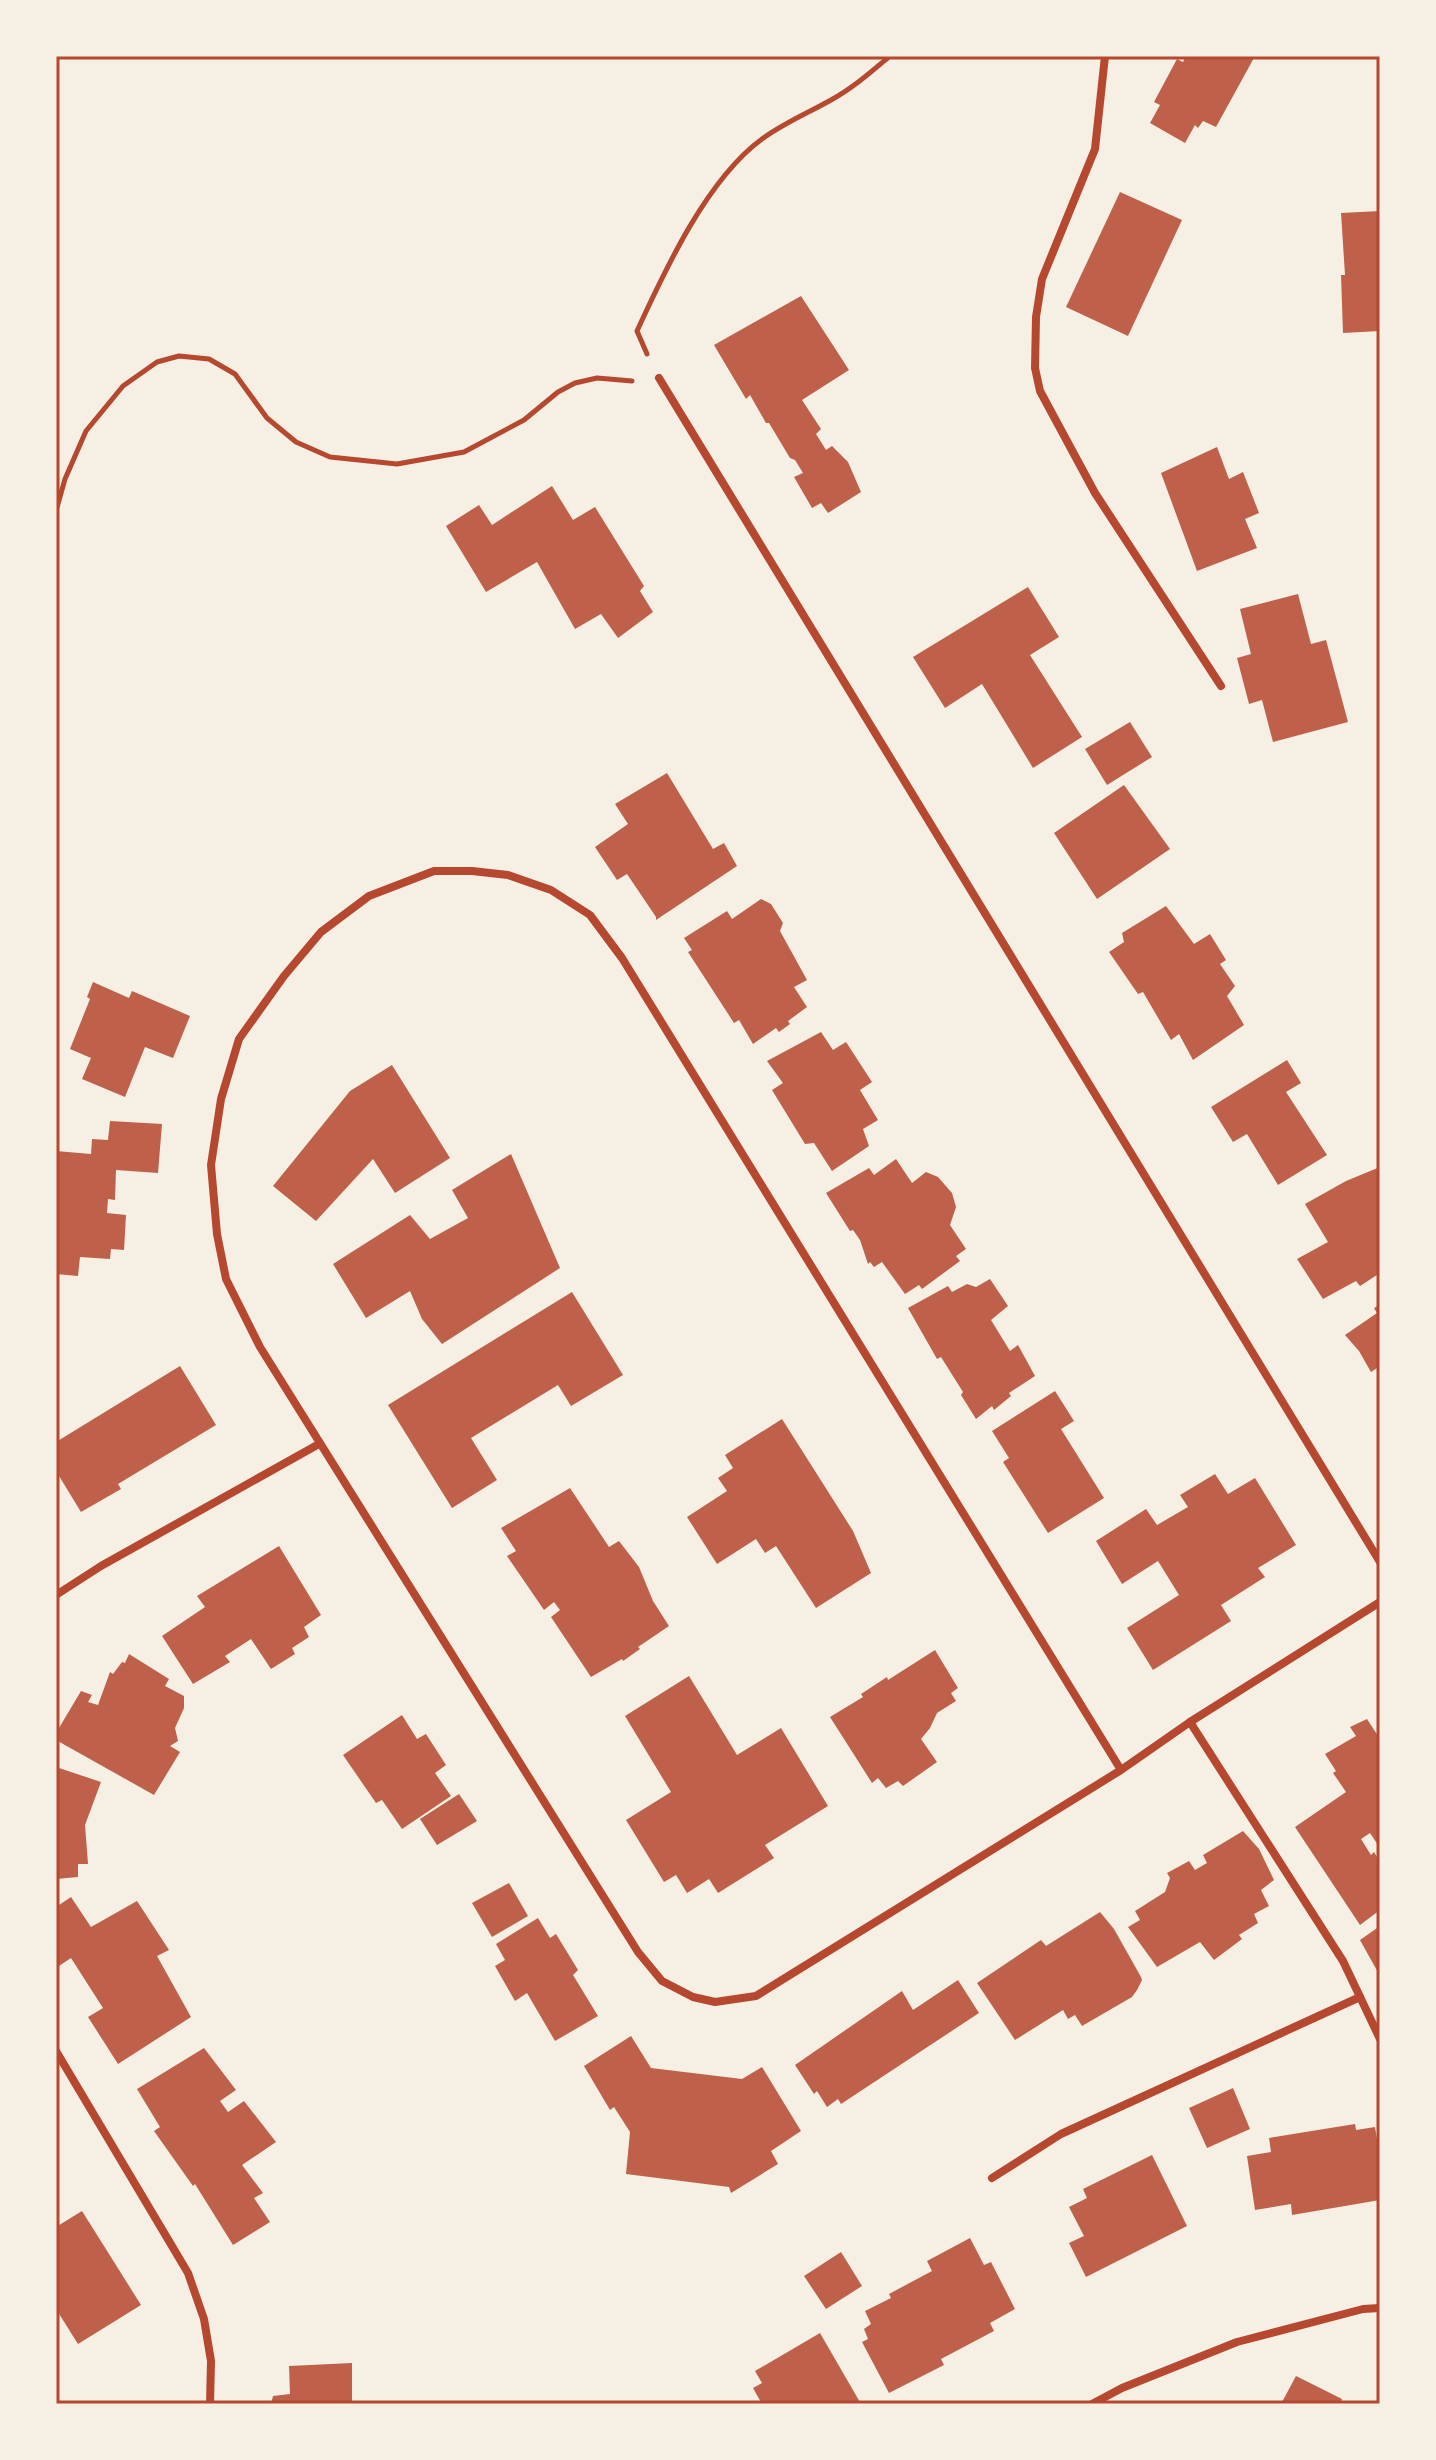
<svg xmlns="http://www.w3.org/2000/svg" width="1436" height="2460" font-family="Mulish,sans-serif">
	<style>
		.building { fill: #bf614a }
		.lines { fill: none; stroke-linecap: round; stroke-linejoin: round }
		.path { stroke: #b5482f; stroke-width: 5 }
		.minor { stroke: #b5482f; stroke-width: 8 }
		.neatline { fill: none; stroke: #b5482f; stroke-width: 3 }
	</style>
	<rect width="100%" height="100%" fill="#f6efe4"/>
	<!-- building -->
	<g class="building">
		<polygon points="1186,56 1255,56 1216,127 1203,121 1198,128 1195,125 1185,143 1150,123 1160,105 1154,102 1177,59 1183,62"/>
		<polygon points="1120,192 1182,220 1128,336 1066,307"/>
		<polygon points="1380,211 1380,331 1343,333 1341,275 1345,275 1341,213"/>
		<polygon points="801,296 849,370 802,400 821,429 816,434 826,450 832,446 848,462 861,492 828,513 821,503 812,508 794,477 803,473 795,460 790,458 769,423 766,423 750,395 746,399 714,345"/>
		<polygon points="1217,447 1229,479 1243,472 1259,513 1245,519 1257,548 1197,571 1161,473"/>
		<polygon points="552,486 573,520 595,507 644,586 640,591 653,612 618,638 601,614 575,629 537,562 486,592 446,526 479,505 492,525"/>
		<polygon points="1028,587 1059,637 1030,655 1082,737 1033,768 982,684 945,708 913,657"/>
		<polygon points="1298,594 1311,644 1326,640 1348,722 1273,742 1262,700 1249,704 1237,658 1251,654 1240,609"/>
		<polygon points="1130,722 1152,757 1107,785 1085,749"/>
		<polygon points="667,773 713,849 724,843 737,866 656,920 656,917 627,874 617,880 595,847 628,824 615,804"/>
		<polygon points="1124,785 1170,849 1097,899 1054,833"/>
		<polygon points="761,899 771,904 783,923 780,931 807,980 794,987 807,1007 788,1021 790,1024 779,1032 776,1028 753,1044 739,1020 734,1023 688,952 692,950 684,938 727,911 732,919"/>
		<polygon points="1166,906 1194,944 1210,934 1226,960 1220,964 1235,986 1227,996 1244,1025 1193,1060 1179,1034 1171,1040 1143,992 1138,994 1109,952 1124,942 1122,933"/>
		<polygon points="93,982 129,998 132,991 190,1016 173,1058 145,1047 125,1097 82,1079 91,1058 70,1049 90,999 87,997"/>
		<polygon points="821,1032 833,1050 846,1042 872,1082 860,1090 878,1120 863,1129 869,1146 832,1171 814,1143 805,1144 772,1090 783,1083 767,1061"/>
		<polygon points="1287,1060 1301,1083 1286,1092 1327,1155 1278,1185 1247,1134 1233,1142 1211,1107"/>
		<polygon points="392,1065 450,1158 395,1193 373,1159 316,1221 273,1186 350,1091"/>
		<polygon points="110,1121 162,1124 158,1173 116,1170 115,1200 108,1199 107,1213 126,1215 124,1250 111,1249 110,1259 80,1257 78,1276 56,1274 56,1151 91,1154 92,1139 108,1140"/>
		<polygon points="511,1154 560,1268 442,1344 422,1319 410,1291 366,1318 333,1264 410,1215 430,1239 468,1218 452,1190"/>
		<polygon points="896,1159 912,1183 926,1172 938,1177 952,1193 956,1207 950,1225 966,1249 956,1256 960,1261 922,1289 919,1285 905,1294 882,1262 874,1267 870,1262 868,1264 860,1240 853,1230 850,1231 826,1193 869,1168 874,1175"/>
		<polygon points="1380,1167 1380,1273 1360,1286 1356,1281 1323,1299 1297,1259 1328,1242 1305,1204 1346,1181"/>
		<polygon points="990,1279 1008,1306 991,1320 1010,1351 1018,1345 1035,1376 1009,1393 1011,1396 994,1410 992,1406 976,1419 961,1395 963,1392 941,1357 937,1359 908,1308 948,1286 952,1292 967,1284 976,1287"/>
		<polygon points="572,1292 623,1375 571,1406 558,1385 471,1438 497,1480 452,1508 388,1405"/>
		<polygon points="1380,1305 1380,1366 1371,1372 1359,1351 1345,1335 1377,1313 1374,1308"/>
		<polygon points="180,1366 216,1425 118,1484 121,1489 81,1512 56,1471 56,1442"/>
		<polygon points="1055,1391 1074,1421 1061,1429 1104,1498 1048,1533 1003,1462 1009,1458 992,1431"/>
		<polygon points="782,1419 853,1531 871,1573 816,1608 776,1546 765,1553 756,1539 717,1564 687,1517 727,1491 718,1478 733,1468 725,1455"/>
		<polygon points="1215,1474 1228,1494 1255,1478 1296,1545 1258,1568 1265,1577 1221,1605 1231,1621 1153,1670 1127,1628 1179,1595 1158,1561 1122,1584 1096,1541 1146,1509 1157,1525 1188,1507 1180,1495"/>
		<polygon points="570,1488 609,1547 619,1541 639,1567 653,1601 669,1626 638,1647 640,1649 623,1661 622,1659 591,1677 551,1617 560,1610 554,1602 544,1610 507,1556 516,1551 501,1528"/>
		<polygon points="279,1546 321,1615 304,1627 309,1637 292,1648 295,1654 271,1669 251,1639 225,1656 230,1662 193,1684 162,1636 205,1607 197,1596"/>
		<polygon points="935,1650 958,1688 951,1693 956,1701 937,1713 930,1728 921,1739 937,1762 903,1786 898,1781 886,1788 878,1778 872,1783 830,1717 863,1697 861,1694 887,1677 888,1680"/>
		<polygon points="129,1654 169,1679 165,1686 184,1696 184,1708 175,1728 178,1741 170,1746 180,1752 154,1795 56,1740 56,1733 81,1691 92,1695 88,1702 98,1705 110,1672 113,1674 122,1662 125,1663"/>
		<polygon points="689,1676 737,1755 781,1728 828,1806 765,1845 774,1858 718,1893 709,1879 687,1893 676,1875 664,1882 626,1820 671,1792 625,1716"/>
		<polygon points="402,1715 417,1739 426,1734 446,1765 435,1773 451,1796 402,1829 382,1800 376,1803 343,1755"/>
		<polygon points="1367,1719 1380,1739 1380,1844 1378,1845 1370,1833 1361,1839 1371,1855 1374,1852 1380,1862 1380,1910 1360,1925 1295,1827 1346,1792 1333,1773 1336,1771 1325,1754 1356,1736 1350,1727"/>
		<polygon points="56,1767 101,1782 85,1825 88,1864 78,1864 78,1877 56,1879"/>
		<polygon points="459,1794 477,1821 437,1845 420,1819"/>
		<polygon points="1243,1831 1259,1849 1274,1880 1261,1890 1269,1906 1254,1914 1258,1923 1239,1935 1242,1939 1214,1960 1200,1942 1157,1967 1128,1927 1140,1920 1135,1911 1165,1892 1170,1878 1167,1873 1189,1861 1195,1870 1207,1863 1203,1855"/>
		<polygon points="509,1883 528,1916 492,1937 472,1903"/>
		<polygon points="71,1897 91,1927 137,1901 169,1950 157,1956 191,2017 118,2064 88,2017 103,2008 71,1958 56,1968 56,1907"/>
		<polygon points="1100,1912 1114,1929 1141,1977 1142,1980 1137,1990 1132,1997 1082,2026 1075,2015 1068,2019 1063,2010 1015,2040 977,1983 1041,1940 1046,1946"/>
		<polygon points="538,1918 550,1938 556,1934 578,1970 573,1975 598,2016 555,2041 527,1993 515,2001 495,1966 505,1960 496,1944"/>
		<polygon points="1380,1926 1380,1976 1360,1940"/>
		<polygon points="958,1980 979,2013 841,2104 838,2099 827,2107 817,2091 814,2094 795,2065 902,1991 913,2010"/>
		<polygon points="631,2036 651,2068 742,2079 762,2067 801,2131 771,2151 778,2164 731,2193 729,2187 626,2174 630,2132 614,2107 610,2110 584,2066"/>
		<polygon points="204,2048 236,2090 220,2101 228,2112 244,2101 276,2142 242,2165 263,2193 254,2198 270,2222 233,2245 195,2184 193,2186 154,2131 160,2127 137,2089"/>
		<polygon points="1233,2088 1250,2129 1207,2148 1189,2108"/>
		<polygon points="1355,2124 1356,2130 1375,2127 1380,2157 1380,2200 1292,2215 1291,2204 1255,2210 1247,2156 1271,2152 1269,2138"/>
		<polygon points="1152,2155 1187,2226 1086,2277 1069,2243 1084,2236 1069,2207 1087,2198 1083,2189"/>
		<polygon points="82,2211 141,2305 78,2344 56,2309 56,2227"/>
		<polygon points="970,2238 984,2265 991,2262 1015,2309 990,2323 994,2331 941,2359 944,2365 889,2393 862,2342 868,2339 864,2329 871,2324 865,2311 891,2298 889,2294 932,2271 927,2261"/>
		<polygon points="841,2252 862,2286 826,2309 804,2276"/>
		<polygon points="820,2333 861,2404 762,2404 753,2388 762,2383 755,2371"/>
		<polygon points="352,2363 352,2404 271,2404 273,2396 290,2394 289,2366"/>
		<polygon points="1296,2376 1342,2399 1340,2404 1281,2404"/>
	</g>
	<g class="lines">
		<!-- path -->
		<g class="path">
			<path d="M 647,354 L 637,331 C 665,270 707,179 762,139 C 784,123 808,113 831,100 C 853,88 871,72 890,56"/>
			<polyline points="56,511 65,479 86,431 123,386 157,362 179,356 209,359 235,374 267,418 296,442 330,457 397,464 464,452 524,420 558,392 575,383 597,378 632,381"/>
		</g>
		<!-- minor -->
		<g class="minor">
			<polyline points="1105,56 1095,149 1042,279 1036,317 1035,368 1040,391 1095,493 1221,686"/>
			<polyline points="659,378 1380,1562"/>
			<polyline points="56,1595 101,1566 319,1444"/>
			<polyline points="1190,1722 1343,1961 1380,2039"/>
			<polyline points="1121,1770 622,958 590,915 551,890 508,875 472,871 434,871 369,896 321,932 284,976 239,1039 221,1099 211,1165 217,1234 226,1279 260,1347 638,1952 662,1981 693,1997 715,2002 756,1996 1121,1770 1190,1722 1380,1602"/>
			<polyline points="56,2051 188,2273 204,2319 211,2361 210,2404"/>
			<polyline points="992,2178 1061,2134 1360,1997"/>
			<polyline points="1092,2404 1122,2388 1237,2342 1363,2309 1380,2308"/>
		</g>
	</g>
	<!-- border -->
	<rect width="1436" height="2460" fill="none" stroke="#f6efe4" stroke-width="116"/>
	<rect x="58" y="58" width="1320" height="2344" class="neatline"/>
</svg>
